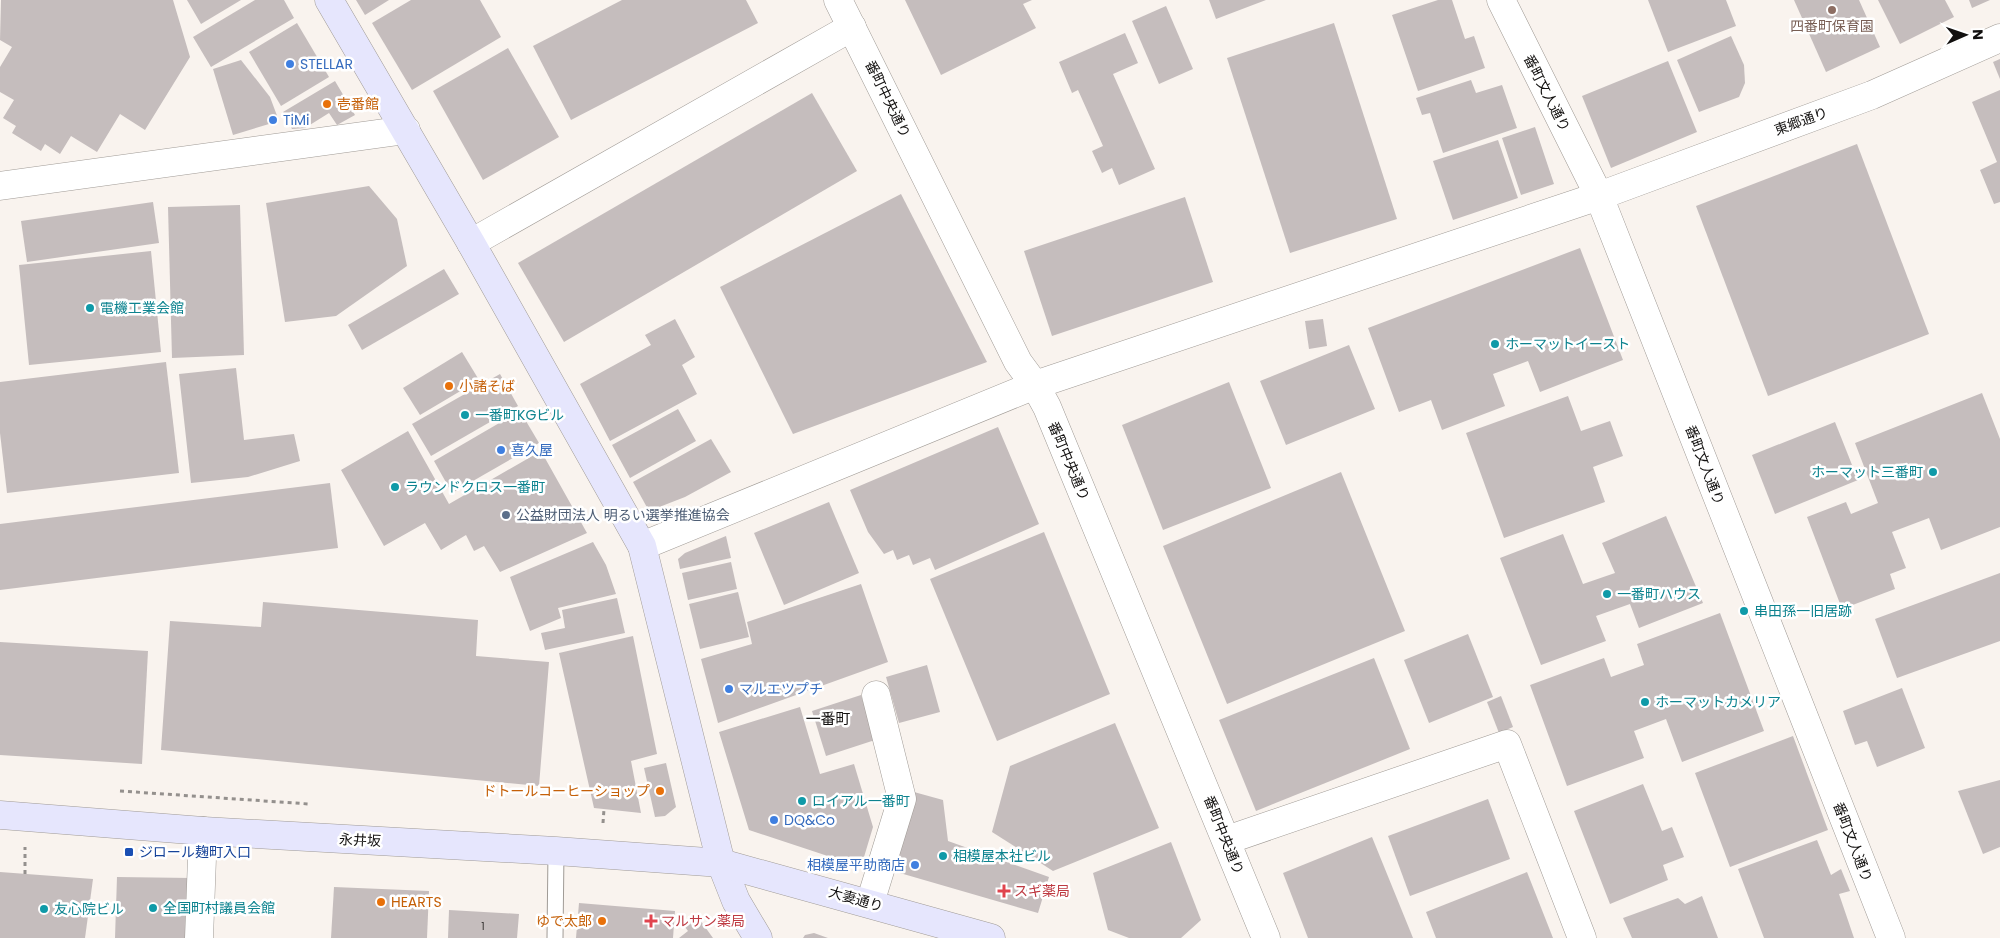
<svg xmlns="http://www.w3.org/2000/svg" width="2000" height="938" font-family="Poppins,'Noto Sans JP',sans-serif">
	<style>
		.building { fill: #c5bdbd }
		.lines { fill: none; stroke-linecap: round; stroke-linejoin: round }
		.lane-casing { stroke: #a09b96; stroke-width: 17 }
		.street-casing { stroke: #a09b96; stroke-width: 29 }
		.secondary-casing { stroke: #a09b96; stroke-width: 29 }
		.path { stroke: #94908d; stroke-width: 3; stroke-dasharray: 4 4; stroke-linecap: butt }
		.lane { stroke: #fff; stroke-width: 15 }
		.street { stroke: #fff; stroke-width: 28 }
		.secondary { stroke: #e6e6fd; stroke-width: 28 }
		.education-dot { fill: #8d6e63; stroke: #fff; stroke-width: 2 }
		.shop-dot { fill: #3f7fe0; stroke: #fff; stroke-width: 2 }
		.food-dot { fill: #e8710a; stroke: #fff; stroke-width: 2 }
		.culture-dot { fill: #0f9aa8; stroke: #fff; stroke-width: 2 }
		.service-dot { fill: #5c6f8a; stroke: #fff; stroke-width: 2 }
		.transit-dot { fill: #1a4fb4; stroke: #fff; stroke-width: 2 }
		.health-dot { fill: #e0444e; stroke: #fff; stroke-width: 2 }
		.labels { text-anchor: middle; stroke-width: 5; stroke-linejoin: round; paint-order: stroke }
		.number-label { font-size: 11px; fill: #3f3b3a }
		.education-label { font-size: 14px; fill: #785e54; stroke: #fff }
		.shop-label { font-size: 14px; fill: #366cbe; stroke: #fff; text-anchor: start }
		.street-label { font-size: 14px; fill: #12100f; stroke: #fff }
		.food-label { font-size: 14px; fill: #c56008; stroke: #fff; text-anchor: start }
		.culture-label { font-size: 14px; fill: #0d838f; stroke: #fff; text-anchor: start }
		.service-label { font-size: 14px; fill: #4e5e75; stroke: #fff; text-anchor: start }
		.transit-label { font-size: 14px; fill: #164399; stroke: #fff; text-anchor: start }
		.health-label { font-size: 14px; fill: #be3a42; stroke: #fff; text-anchor: start }
		.neighbourhood-label { font-size: 15px; fill: #12100f; stroke: #fff }
	</style>
	<rect width="100%" height="100%" fill="#f9f3ee"/>
	<!-- building -->
	<g class="building">
		<polygon points="1,0 173,0 190,57 145,130 120,114 97,152 71,136 60,154 45,144 41,151 12,133 16,126 3,118 14,100 0,92 0,67 12,47 0,40"/>
		<polygon points="187,0 241,0 201,24"/>
		<polygon points="255,0 284,0 294,18 211,67 193,37"/>
		<polygon points="356,0 389,0 365,15"/>
		<polygon points="411,0 480,0 501,37 412,90 372,23"/>
		<polygon points="622,0 746,0 758,23 571,120 533,46"/>
		<polygon points="905,0 1032,0 1023,4 1036,28 941,75"/>
		<polygon points="1209,0 1266,0 1216,19"/>
		<polygon points="1438,0 1452,0 1465,39 1474,36 1485,68 1418,91 1392,15"/>
		<polygon points="1648,0 1726,0 1736,26 1668,52"/>
		<polygon points="1794,0 1859,0 1880,47 1826,72"/>
		<polygon points="1878,0 1945,0 1954,17 1900,44"/>
		<polygon points="1969,0 1990,0 1972,8"/>
		<polygon points="1166,6 1193,69 1159,84 1132,21"/>
		<polygon points="297,23 329,77 281,106 249,52"/>
		<polygon points="1334,23 1397,219 1290,253 1227,58"/>
		<polygon points="1125,33 1138,63 1113,74 1155,169 1119,185 1112,168 1102,173 1092,151 1103,146 1078,90 1072,93 1059,62"/>
		<polygon points="1731,36 1744,65 1745,83 1739,97 1699,112 1677,60"/>
		<polygon points="508,48 559,137 483,180 433,91"/>
		<polygon points="2000,59 2000,79 1993,62"/>
		<polygon points="241,60 270,97 279,121 233,135 213,69"/>
		<polygon points="1668,61 1697,132 1611,168 1582,96"/>
		<polygon points="1471,80 1476,93 1502,85 1517,128 1443,153 1430,113 1422,115 1416,98"/>
		<polygon points="335,81 355,115 337,125 329,113 305,128 292,129 283,112"/>
		<polygon points="2000,90 2000,202 1994,204 1980,170 1997,162 1972,102"/>
		<polygon points="812,93 857,171 564,342 518,263"/>
		<polygon points="1535,127 1554,184 1521,195 1502,138"/>
		<polygon points="1498,140 1518,198 1453,220 1433,161"/>
		<polygon points="1857,144 1929,334 1768,396 1696,206"/>
		<polygon points="369,186 397,219 407,266 336,316 285,322 266,203"/>
		<polygon points="901,194 987,362 793,434 720,287"/>
		<polygon points="1185,197 1213,282 1052,336 1024,251"/>
		<polygon points="153,202 159,243 27,262 21,221"/>
		<polygon points="240,205 244,355 172,358 168,207"/>
		<polygon points="1580,248 1623,360 1540,392 1528,361 1493,374 1505,406 1442,430 1431,400 1399,412 1368,328"/>
		<polygon points="151,251 161,352 29,365 19,265"/>
		<polygon points="444,269 459,294 362,350 348,325"/>
		<polygon points="675,319 695,357 682,365 697,394 610,441 580,384 651,345 645,335"/>
		<polygon points="1323,319 1327,346 1309,349 1305,321"/>
		<polygon points="1349,345 1375,409 1286,445 1260,381"/>
		<polygon points="462,352 479,380 420,415 403,388"/>
		<polygon points="166,362 179,473 7,493 0,433 0,382"/>
		<polygon points="236,368 244,440 294,434 300,461 248,477 191,483 179,374"/>
		<polygon points="500,374 518,406 431,456 412,424"/>
		<polygon points="1229,382 1271,488 1163,530 1122,425"/>
		<polygon points="1982,393 2000,439 2000,527 1941,550 1929,518 1892,532 1906,568 1890,574 1895,589 1842,609 1807,517 1846,502 1851,514 1878,503 1855,443"/>
		<polygon points="1568,396 1581,431 1610,421 1623,456 1593,467 1605,502 1504,538 1466,433"/>
		<polygon points="678,409 696,441 630,478 612,445"/>
		<polygon points="520,411 539,443 452,493 434,461"/>
		<polygon points="1835,422 1858,480 1775,514 1752,455"/>
		<polygon points="998,427 1039,524 935,570 930,558 913,565 909,555 897,560 893,550 884,554 868,532 850,490"/>
		<polygon points="408,431 449,504 541,451 587,533 500,572 484,546 474,551 466,535 441,550 425,523 384,546 341,470"/>
		<polygon points="711,439 731,472 685,497 649,511 633,482"/>
		<polygon points="1341,472 1405,631 1227,704 1163,546"/>
		<polygon points="330,483 338,548 0,590 0,524"/>
		<polygon points="829,502 859,573 784,605 754,533"/>
		<polygon points="1666,516 1703,603 1639,628 1630,604 1596,616 1606,641 1541,665 1500,558 1563,534 1583,584 1615,573 1602,543"/>
		<polygon points="1044,532 1110,694 997,741 930,579"/>
		<polygon points="726,536 731,558 680,569 678,559 685,553"/>
		<polygon points="593,542 606,565 616,594 558,608 561,618 530,631 510,577"/>
		<polygon points="731,562 737,589 688,600 682,573"/>
		<polygon points="2000,573 2000,641 1897,678 1875,619"/>
		<polygon points="861,584 888,662 718,723 701,659 752,644 747,622"/>
		<polygon points="738,592 749,637 700,649 689,604"/>
		<polygon points="617,598 625,633 545,650 541,633 565,628 562,610"/>
		<polygon points="263,602 478,620 476,656 549,662 539,786 161,750 170,621 261,627"/>
		<polygon points="1720,613 1764,731 1682,762 1666,719 1634,731 1644,758 1567,786 1530,685 1604,658 1611,677 1644,665 1637,644"/>
		<polygon points="1468,634 1493,697 1429,723 1404,660"/>
		<polygon points="633,636 657,754 631,761 641,813 594,808 559,653"/>
		<polygon points="0,642 148,651 142,764 0,755"/>
		<polygon points="1374,658 1410,749 1256,811 1219,720"/>
		<polygon points="927,665 940,712 899,723 886,677"/>
		<polygon points="1902,688 1925,748 1877,767 1867,741 1855,745 1843,711"/>
		<polygon points="861,695 875,740 826,756 812,711"/>
		<polygon points="1501,696 1513,727 1499,733 1487,702"/>
		<polygon points="800,707 820,774 854,764 873,827 861,867 749,830 719,732"/>
		<polygon points="1115,723 1159,828 1053,871 992,832 1010,766"/>
		<polygon points="1793,736 1828,830 1730,867 1695,773"/>
		<polygon points="666,763 676,807 665,816 655,817 644,768"/>
		<polygon points="2000,780 2000,847 1983,854 1958,791"/>
		<polygon points="1643,784 1662,831 1672,827 1684,857 1663,865 1668,880 1610,904 1574,811"/>
		<polygon points="914,792 943,800 948,841 1049,877 1038,913 893,871"/>
		<polygon points="1488,799 1510,859 1410,896 1388,836"/>
		<polygon points="1372,837 1413,938 1308,938 1283,873"/>
		<polygon points="1817,840 1831,875 1841,869 1850,891 1839,894 1854,938 1764,938 1738,869"/>
		<polygon points="1171,842 1201,920 1181,938 1129,938 1108,930 1093,873"/>
		<polygon points="0,872 93,879 85,938 0,938"/>
		<polygon points="1527,872 1553,938 1436,938 1426,912"/>
		<polygon points="117,877 192,878 190,938 115,938"/>
		<polygon points="334,887 429,891 427,938 331,938"/>
		<polygon points="1702,896 1718,938 1632,938 1623,918 1678,898 1685,904"/>
		<polygon points="579,903 675,911 673,938 576,938"/>
		<polygon points="449,910 519,914 517,938 448,938"/>
		<polygon points="695,913 713,938 679,938 688,931 682,923"/>
		<polygon points="814,933 828,938 803,938 805,935"/>
	</g>
	<g class="lines">
		<!-- lane casing -->
		<g class="lane-casing">
			<polyline id="lane" points="555,938 556,851"/>
		</g>
		<!-- street casing -->
		<g class="street-casing">
			<g id="street">
				<polyline points="838,0 1018,362 1035,385 1047,407 1266,938"/>
				<polyline points="1501,0 1599,196 1891,938"/>
				<polyline points="0,186 406,130"/>
				<polyline points="471,243 852,27"/>
				<polyline points="642,546 1035,385 1599,196 1872,95 2000,38"/>
				<polyline points="1227,840 1507,744 1582,938"/>
				<polyline points="870,903 902,799 876,695"/>
				<polyline points="199,938 203,831"/>
			</g>
		</g>
		<!-- secondary casing -->
		<g class="secondary-casing">
			<g id="secondary">
				<polyline points="329,0 471,243 642,546 721,863 736,901 758,938"/>
				<polyline points="0,815 203,831 556,851 721,863 991,938"/>
			</g>
		</g>
		<!-- path -->
		<g class="path">
			<polyline points="120,791 309,804"/>
			<polyline points="603,823 604,809"/>
			<polyline points="25,874 25,847"/>
		</g>
		<!-- lane -->
		<use href="#lane" class="lane"/>
		<!-- street -->
		<use href="#street" class="street"/>
		<!-- secondary -->
		<use href="#secondary" class="secondary"/>
	</g>
	<!-- markers -->
	<circle class="education-dot" cx="1832" cy="10" r="5"/>
	<g class="shop-dot">
		<circle cx="290" cy="64" r="5"/>
		<circle cx="273" cy="120" r="5"/>
		<circle cx="501" cy="450" r="5"/>
		<circle cx="729" cy="689" r="5"/>
		<circle cx="774" cy="820" r="5"/>
		<circle cx="915" cy="865" r="5"/>
	</g>
	<g class="food-dot">
		<circle cx="327" cy="104" r="5"/>
		<circle cx="449" cy="386" r="5"/>
		<circle cx="660" cy="791" r="5"/>
		<circle cx="381" cy="902" r="5"/>
		<circle cx="602" cy="921" r="5"/>
	</g>
	<g class="culture-dot">
		<circle cx="90" cy="308" r="5"/>
		<circle cx="1495" cy="344" r="5"/>
		<circle cx="465" cy="415" r="5"/>
		<circle cx="1933" cy="472" r="5"/>
		<circle cx="395" cy="487" r="5"/>
		<circle cx="1607" cy="594" r="5"/>
		<circle cx="1744" cy="611" r="5"/>
		<circle cx="1645" cy="702" r="5"/>
		<circle cx="802" cy="801" r="5"/>
		<circle cx="943" cy="856" r="5"/>
		<circle cx="153" cy="908" r="5"/>
		<circle cx="44" cy="909" r="5"/>
	</g>
	<circle class="service-dot" cx="506" cy="515" r="5"/>
	<rect class="transit-dot" x="124" y="847" width="10" height="10" rx="2.5"/>
	<g class="health-dot">
		<path d="M1001.5 883.5h5v5h5v5h-5v5h-5v-5h-5v-5h5z"/>
		<path d="M648.5 913.5h5v5h5v5h-5v5h-5v-5h-5v-5h5z"/>
	</g>
	<g class="labels">
		<!-- number labels -->
		<g class="number-label">
			<text x="483" y="930">1</text>
		</g>
		<!-- education labels -->
		<g class="education-label">
			<text x="1832" y="31">四番町保育園</text>
		</g>
		<!-- shop labels -->
		<g class="shop-label">
			<text x="300" y="69">STELLAR</text>
			<text x="283" y="125">TiMi</text>
			<text x="511" y="455">喜久屋</text>
			<text x="739" y="694">マルエツプチ</text>
			<text x="784" y="825">DQ&amp;Co</text>
			<text x="905" y="870" text-anchor="end">相模屋平助商店</text>
		</g>
		<!-- street labels -->
		<g class="street-label">
			<text transform="translate(1547 93) rotate(63)" y="5">番町文人通り</text>
			<text transform="translate(888 99) rotate(64)" y="5">番町中央通り</text>
			<text transform="translate(1801 121) rotate(-20)" y="5">東郷通り</text>
			<text transform="translate(1069 461) rotate(67)" y="5">番町中央通り</text>
			<text transform="translate(1705 465) rotate(69)" y="5">番町文人通り</text>
			<text transform="translate(1224 835) rotate(68)" y="5">番町中央通り</text>
			<text transform="translate(360 840) rotate(3)" y="5">永井坂</text>
			<text transform="translate(1853 842) rotate(69)" y="5">番町文人通り</text>
			<text transform="translate(856 899) rotate(16)" y="5">大妻通り</text>
		</g>
		<!-- food labels -->
		<g class="food-label">
			<text x="337" y="109">壱番館</text>
			<text x="459" y="391">小諸そば</text>
			<text x="650" y="796" text-anchor="end">ドトールコーヒーショップ</text>
			<text x="391" y="907">HEARTS</text>
			<text x="592" y="926" text-anchor="end">ゆで太郎</text>
		</g>
		<!-- culture labels -->
		<g class="culture-label">
			<text x="100" y="313">電機工業会館</text>
			<text x="1505" y="349">ホーマットイースト</text>
			<text x="475" y="420">一番町KGビル</text>
			<text x="1923" y="477" text-anchor="end">ホーマット三番町</text>
			<text x="405" y="492">ラウンドクロス一番町</text>
			<text x="1617" y="599">一番町ハウス</text>
			<text x="1754" y="616">串田孫一旧居跡</text>
			<text x="1655" y="707">ホーマットカメリア</text>
			<text x="812" y="806">ロイアル一番町</text>
			<text x="953" y="861">相模屋本社ビル</text>
			<text x="163" y="913">全国町村議員会館</text>
			<text x="54" y="914">友心院ビル</text>
		</g>
		<!-- service labels -->
		<g class="service-label">
			<text x="516" y="520">公益財団法人 明るい選挙推進協会</text>
		</g>
		<!-- transit labels -->
		<g class="transit-label">
			<text x="139" y="857">ジロール麹町入口</text>
		</g>
		<!-- health labels -->
		<g class="health-label">
			<text x="1014" y="896">スギ薬局</text>
			<text x="661" y="926">マルサン薬局</text>
		</g>
		<!-- neighbourhood labels -->
		<g class="neighbourhood-label">
			<text x="828" y="724">一番町</text>
		</g>
	</g>
	<!-- north arrow -->
	<g transform="translate(1965 35) rotate(88)" stroke="#ffffff" stroke-width="4" paint-order="stroke">
	<path d="M0-4L9 19L0 12L-9 19Z" fill="#12100f"/>
	<text y="-8" font-size="14" font-weight="bold" text-anchor="middle" fill="#12100f">N</text>
	</g>
</svg>
